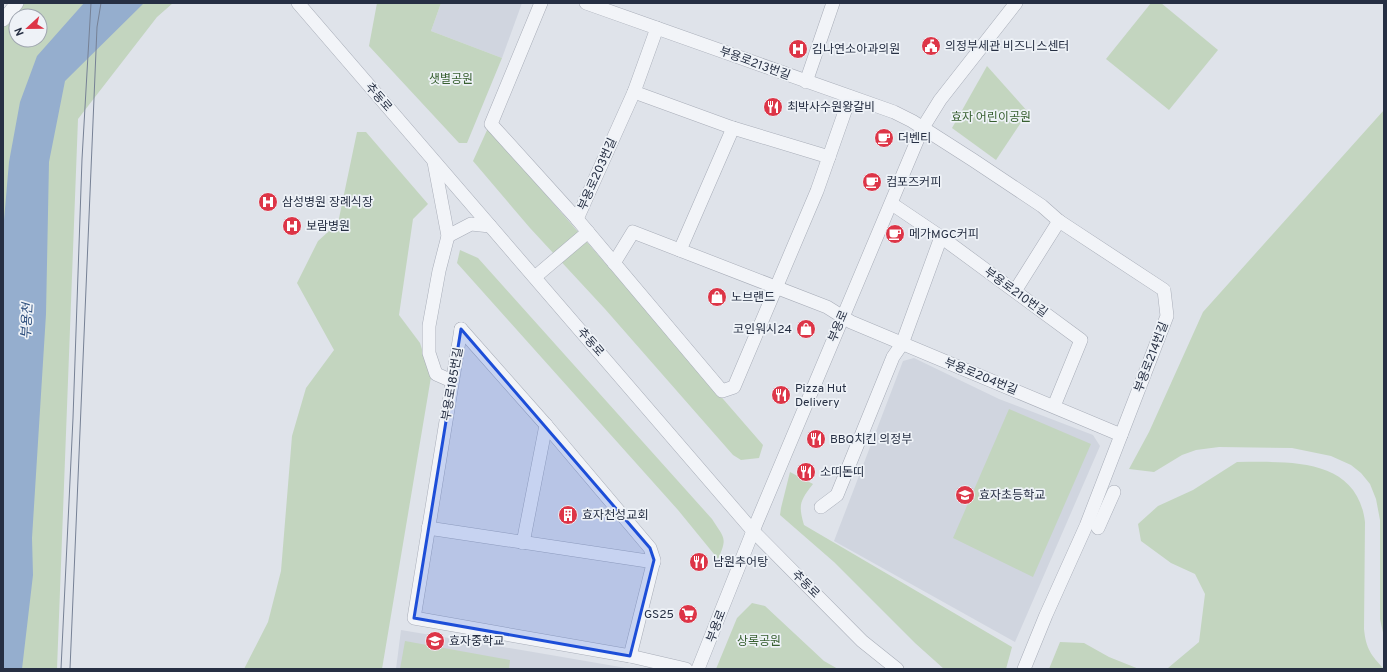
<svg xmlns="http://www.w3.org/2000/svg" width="1387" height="672" font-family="Overpass,'Noto Sans KR',sans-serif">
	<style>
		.built { fill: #d0d5df }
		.green { fill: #c3d5bf; fill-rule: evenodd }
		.water { fill: #95aece }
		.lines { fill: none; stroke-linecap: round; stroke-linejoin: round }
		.minor-casing { stroke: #a8adb8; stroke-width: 14 }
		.minor { stroke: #f2f4f8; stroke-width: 13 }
		.tram { stroke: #768195; stroke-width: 1 }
		.marked { fill: #1d4ed8; fill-opacity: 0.2; stroke: #1d4ed8; stroke-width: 3; stroke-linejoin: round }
		.labels { text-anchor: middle; stroke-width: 3.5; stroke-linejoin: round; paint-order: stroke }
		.poi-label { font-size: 12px; fill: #262f43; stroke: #eef2f7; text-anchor: start }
		.street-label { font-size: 12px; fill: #262f43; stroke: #eef2f7 }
		.park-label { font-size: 12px; fill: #386031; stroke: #eef2f7 }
		.water-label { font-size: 13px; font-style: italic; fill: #2b4c7b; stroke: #eef2f7 }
	</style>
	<rect width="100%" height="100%" fill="#dfe3ea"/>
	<!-- built -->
	<g class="built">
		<polygon points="441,3 522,3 502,58 431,31"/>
		<polygon points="914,358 999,399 1093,435 1100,446 1015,642 834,541 903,361"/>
		<polygon points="401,630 539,653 632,669 396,669"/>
	</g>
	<!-- green -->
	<g class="green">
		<path d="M 19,3 L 173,3 L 157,17 L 78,119 L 57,669 L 3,669 L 3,21 ZM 16,16 L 40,16 L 40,40 L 16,40 Z"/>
		<polygon points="377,3 441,3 431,31 502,58 467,143 459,143 369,46"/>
		<polygon points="1151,3 1161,3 1218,50 1169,110 1106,59"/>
		<polygon points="987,66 1028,112 996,160 952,128"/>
		<polygon points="1384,110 1384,637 1380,619 1380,520 1376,499 1370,484 1361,473 1351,465 1331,456 1292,448 1219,447 1196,450 1182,455 1154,472 1129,469 1149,432 1203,312"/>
		<polygon points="488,128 763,445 759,458 741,460 733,455 605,309 530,228 473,161"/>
		<polygon points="357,132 366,132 428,204 413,219 399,315 420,343 431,377 382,669 244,669 268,622 281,571 292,436 306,388 334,350 297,283 318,241 338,223"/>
		<path d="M 460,250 L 478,258 L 712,519 C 724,538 728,537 718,559 L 678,510 L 457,263 Z"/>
		<polygon points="1009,409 1091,444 1033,577 953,538"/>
		<path d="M 1237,462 C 1287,462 1357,456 1365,522 L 1364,629 C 1366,649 1371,655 1384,669 L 1155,669 L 1168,668 L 1199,642 L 1205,594 L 1195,574 L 1171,563 L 1141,541 L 1138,524 L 1158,506 L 1193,490 Z"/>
		<path d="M 790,472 L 813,484 C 800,501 798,504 804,525 L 1012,647 L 1006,669 L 944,669 L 915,643 L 834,562 L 780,515 L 781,508 Z"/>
		<polygon points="752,603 765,606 824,661 838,669 716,669 737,618"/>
		<polygon points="405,641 510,660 509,669 400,669"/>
		<polygon points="1060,642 1084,643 1109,657 1139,669 1049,669"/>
	</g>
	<!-- water -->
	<polygon class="water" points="84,3 144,3 65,81 49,162 46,314 32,538 33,575 22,669 3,669 3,232 9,162 20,102 37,56"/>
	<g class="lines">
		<!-- minor casing -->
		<g class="minor-casing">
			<g id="minor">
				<polyline points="298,3 753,531 862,641 897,669"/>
				<polyline points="541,3 491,124 577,219 722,391 734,387 817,191 850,97"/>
				<polyline points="586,3 894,112 912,121 973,160 1042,206 1059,221 1164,290 1167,316 1086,526 1046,615 1024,669"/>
				<polyline points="3,20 17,3"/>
				<polyline points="806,82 833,3"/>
				<polyline points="634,92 733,128 829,157"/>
				<polyline points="434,162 448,236 439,271 429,326 429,353 436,374 452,381"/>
				<polyline points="892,204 941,237 1081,340 1054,406"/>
				<polyline points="577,219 634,92 657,28"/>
				<polyline points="448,236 471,224 490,226"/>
				<polyline points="680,250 733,128"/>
				<polyline points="614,263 633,232 827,307 851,322 1121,435"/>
				<polyline points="535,277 588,232"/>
				<polyline points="1015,291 1059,221"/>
				<polyline points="461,329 414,618 630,656 686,669"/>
				<polyline points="461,329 546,425 650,548 654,560 630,656"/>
				<polyline points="821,507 837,495 893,357 902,344 941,237"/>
				<polyline points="428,528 654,562"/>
				<polyline points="1098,528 1114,492"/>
				<polyline points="523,543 546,425"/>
				<polyline points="698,669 753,531 922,129 940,100 1016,3"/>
			</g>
		</g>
		<!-- minor -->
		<use href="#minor" class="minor"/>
		<!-- tram -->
		<g class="tram">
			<polyline points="61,669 73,418 82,159 91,3"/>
			<polyline points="70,669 97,27 101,3"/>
		</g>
	</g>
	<!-- marked area -->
	<path class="marked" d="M 461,329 L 650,548 L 654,560 L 630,656 L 414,618 Z"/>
	<!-- icons -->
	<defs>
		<g id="civic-disc" transform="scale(1)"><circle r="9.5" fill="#dd3547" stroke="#eef2f7"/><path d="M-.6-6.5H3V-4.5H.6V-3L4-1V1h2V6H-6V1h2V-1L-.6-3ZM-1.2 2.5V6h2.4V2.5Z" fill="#fff"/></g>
		<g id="hospital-disc" transform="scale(1)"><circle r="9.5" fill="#dd3547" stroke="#eef2f7"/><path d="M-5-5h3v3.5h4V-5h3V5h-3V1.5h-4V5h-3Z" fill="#fff"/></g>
		<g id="restaurant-disc" transform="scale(1)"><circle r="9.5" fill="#dd3547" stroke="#eef2f7"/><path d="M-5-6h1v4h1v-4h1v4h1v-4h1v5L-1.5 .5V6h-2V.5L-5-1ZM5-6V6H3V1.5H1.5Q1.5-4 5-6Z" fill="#fff"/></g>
		<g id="cafe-disc" transform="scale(1)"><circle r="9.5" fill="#dd3547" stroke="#eef2f7"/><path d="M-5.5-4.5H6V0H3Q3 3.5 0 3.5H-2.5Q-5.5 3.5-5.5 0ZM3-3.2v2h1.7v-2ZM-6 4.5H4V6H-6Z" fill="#fff"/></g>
		<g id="shop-disc" transform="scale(1)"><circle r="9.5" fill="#dd3547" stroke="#eef2f7"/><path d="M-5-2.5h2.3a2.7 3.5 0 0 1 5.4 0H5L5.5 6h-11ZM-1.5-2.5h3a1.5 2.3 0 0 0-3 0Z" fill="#fff"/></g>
		<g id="school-disc" transform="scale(1)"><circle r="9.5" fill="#dd3547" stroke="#eef2f7"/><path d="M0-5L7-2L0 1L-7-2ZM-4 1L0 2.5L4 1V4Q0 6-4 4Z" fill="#fff"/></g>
		<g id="building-disc" transform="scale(1)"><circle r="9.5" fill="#dd3547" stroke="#eef2f7"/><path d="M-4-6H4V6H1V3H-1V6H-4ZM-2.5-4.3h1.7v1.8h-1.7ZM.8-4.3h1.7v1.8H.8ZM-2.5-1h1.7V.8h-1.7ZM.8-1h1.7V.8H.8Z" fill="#fff"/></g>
		<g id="supermarket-disc" transform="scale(1)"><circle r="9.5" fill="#dd3547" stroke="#eef2f7"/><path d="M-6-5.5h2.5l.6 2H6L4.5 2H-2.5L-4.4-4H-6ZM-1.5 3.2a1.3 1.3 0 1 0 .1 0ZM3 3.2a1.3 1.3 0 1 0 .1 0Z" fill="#fff"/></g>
	</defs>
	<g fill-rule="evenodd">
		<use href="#civic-disc" x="931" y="46"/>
		<use href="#hospital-disc" x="798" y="49"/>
		<use href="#restaurant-disc" x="773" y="107"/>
		<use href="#cafe-disc" x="884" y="138"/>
		<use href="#cafe-disc" x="872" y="182"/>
		<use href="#hospital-disc" x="268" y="202"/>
		<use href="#hospital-disc" x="292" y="226"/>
		<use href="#cafe-disc" x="895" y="234"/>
		<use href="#shop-disc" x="717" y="297"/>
		<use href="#shop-disc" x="806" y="329"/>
		<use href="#restaurant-disc" x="781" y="395"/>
		<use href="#restaurant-disc" x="816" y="439"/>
		<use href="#restaurant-disc" x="806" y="472"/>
		<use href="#school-disc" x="965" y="495"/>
		<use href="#building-disc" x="568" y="515"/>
		<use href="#restaurant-disc" x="699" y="562"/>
		<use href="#supermarket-disc" x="688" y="614"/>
		<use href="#school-disc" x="435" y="641"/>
	</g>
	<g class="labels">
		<!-- poi labels -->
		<g class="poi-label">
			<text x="945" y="50">의정부세관 비즈니스센터</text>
			<text x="812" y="53">김나연소아과의원</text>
			<text x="787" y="111">최박사수원왕갈비</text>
			<text x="898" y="142">더벤티</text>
			<text x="886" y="186">컴포즈커피</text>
			<text x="282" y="206">삼성병원 장례식장</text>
			<text x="306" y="230">보람병원</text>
			<text x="909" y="238">메가MGC커피</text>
			<text x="731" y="301">노브랜드</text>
			<text x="792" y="333" text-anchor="end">코인워시24</text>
			<text x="795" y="392">Pizza Hut<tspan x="795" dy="14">Delivery</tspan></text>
			<text x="830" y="443">BBQ치킨 의정부</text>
			<text x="820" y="476">소띠돈띠</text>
			<text x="979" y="499">효자초등학교</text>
			<text x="582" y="519">효자천성교회</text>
			<text x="713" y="566">남원추어탕</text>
			<text x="674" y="618" text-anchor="end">GS25</text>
			<text x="449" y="645">효자중학교</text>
		</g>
		<!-- street labels -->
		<g class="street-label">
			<text transform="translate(755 63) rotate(20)" y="4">부용로213번길</text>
			<text transform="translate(379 97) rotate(49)" y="4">추동로</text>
			<text transform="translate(597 174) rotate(-66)" y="4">부용로203번길</text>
			<text transform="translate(1016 292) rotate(36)" y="4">부용로210번길</text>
			<text transform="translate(838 326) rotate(-67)" y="4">부용로</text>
			<text transform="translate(591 342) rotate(49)" y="4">추동로</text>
			<text transform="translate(1151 357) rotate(-69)" y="4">부용로214번길</text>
			<text transform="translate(981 376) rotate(22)" y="4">부용로204번길</text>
			<text transform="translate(452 384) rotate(-80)" y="4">부용로185번길</text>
			<text transform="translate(806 584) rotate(45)" y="4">추동로</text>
			<text transform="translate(716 626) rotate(-69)" y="4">부용로</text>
		</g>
		<!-- park labels -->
		<g class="park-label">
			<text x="451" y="83">샛별공원</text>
			<text x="991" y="121">효자 어린이공원</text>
			<text x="759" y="645">상록공원</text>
		</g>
		<!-- water labels -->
		<g class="water-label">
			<text transform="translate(26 321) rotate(-87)" y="5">부용천</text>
		</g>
	</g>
	<!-- border -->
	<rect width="1387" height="672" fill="none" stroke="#262f43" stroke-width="8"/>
	<!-- north arrow -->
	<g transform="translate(28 28) rotate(248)"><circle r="19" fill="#eef2f7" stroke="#9ea4af"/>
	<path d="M0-3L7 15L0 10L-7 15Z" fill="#dd3547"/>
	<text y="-6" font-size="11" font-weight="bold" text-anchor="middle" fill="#262f43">N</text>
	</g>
</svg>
